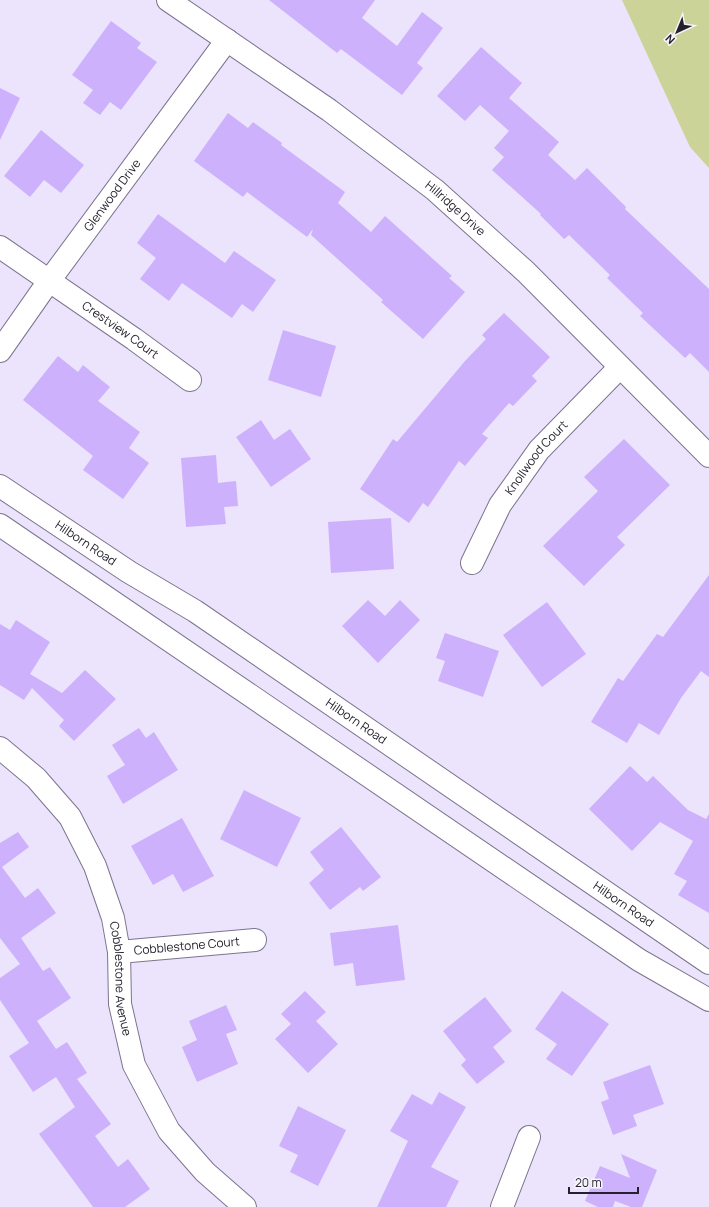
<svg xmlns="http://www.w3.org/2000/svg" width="709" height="1207" font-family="Manrope,sans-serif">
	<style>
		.green { fill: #cbd399 }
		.building { fill: #ceb1fc }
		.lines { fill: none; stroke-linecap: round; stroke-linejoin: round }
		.street-casing { stroke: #7d748e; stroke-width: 24 }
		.secondary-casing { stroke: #7d748e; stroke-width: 24 }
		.street { stroke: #fff; stroke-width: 22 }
		.secondary { stroke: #fff; stroke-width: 22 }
		.labels { text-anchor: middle; stroke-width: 3; stroke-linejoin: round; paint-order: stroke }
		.street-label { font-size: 12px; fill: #25212c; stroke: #f7f5fb }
	</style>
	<rect width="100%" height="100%" fill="#ece4fc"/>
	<!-- green -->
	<polygon class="green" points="622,0 709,0 709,168 690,147"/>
	<!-- building -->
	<g class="building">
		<polygon points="269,0 375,0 362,18 397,46 422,12 443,28 417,63 423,68 402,95 341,49 337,53"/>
		<polygon points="111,21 141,43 137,48 157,62 121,110 110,102 100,115 83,103 93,90 72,75"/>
		<polygon points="481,47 522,83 509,98 559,142 548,155 575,180 587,168 626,207 625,209 709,289 709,372 690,353 685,358 640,316 643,313 607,278 610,275 569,235 564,239 540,215 541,214 492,170 504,157 494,148 509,131 480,105 465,121 437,96"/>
		<polygon points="0,88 20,98 0,140"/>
		<polygon points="228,113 248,128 253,122 282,143 281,145 345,192 338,203 371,232 385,216 452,276 449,278 465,292 423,339 381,302 383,300 311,235 313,229 307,237 247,192 243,197 194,161"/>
		<polygon points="41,130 84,165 61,193 44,180 30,197 4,176"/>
		<polygon points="158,214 225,263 234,251 276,280 253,312 242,304 232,318 182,283 169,301 140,279 156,258 137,243"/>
		<polygon points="504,313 550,357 532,376 537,381 513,406 509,403 482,434 488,438 465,466 459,461 428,507 423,503 409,523 360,489 393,439 397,442 465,361 486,339 482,335"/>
		<polygon points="283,330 336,346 321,397 268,380"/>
		<polygon points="58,356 78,372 83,365 110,387 98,401 140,432 129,448 149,463 123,499 83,470 93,456 23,400"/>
		<polygon points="261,420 274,440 290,429 311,459 271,487 236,437"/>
		<polygon points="624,439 670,485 617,537 625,545 584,586 543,546 598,491 584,477"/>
		<polygon points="216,455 218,483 236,481 238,506 224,507 226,524 186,527 181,458"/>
		<polygon points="391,518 394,569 331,573 328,522"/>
		<polygon points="709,575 709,677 701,671 681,698 659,735 639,723 627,743 591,722 618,678 623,681 657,634 663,637"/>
		<polygon points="368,600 385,616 400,600 420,620 378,663 342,626"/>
		<polygon points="547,602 586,654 542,687 503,635"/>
		<polygon points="16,620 50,642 30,674 62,693 85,670 116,699 74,741 59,726 64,720 32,688 24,700 0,685 0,624 10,630"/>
		<polygon points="445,633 499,651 483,697 438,681 445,661 436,658"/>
		<polygon points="139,728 146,738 154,732 178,770 123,804 107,776 125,765 112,745"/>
		<polygon points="630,766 647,782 653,776 688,810 706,819 709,814 709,913 678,895 687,881 674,874 693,841 660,822 632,851 589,809"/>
		<polygon points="244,790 301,818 277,867 220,839"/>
		<polygon points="182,818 214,876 183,892 173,874 153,885 131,846"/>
		<polygon points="341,827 381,877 363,891 360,887 330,910 309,883 324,870 310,852"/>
		<polygon points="18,832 29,847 2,867 25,898 38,888 56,913 21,938 43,971 50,967 71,998 37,1021 56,1049 67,1042 87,1073 77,1079 111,1124 95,1136 118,1167 128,1159 150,1189 125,1207 93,1207 39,1134 75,1107 56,1077 33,1092 9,1056 29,1043 0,1000 0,978 20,964 0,938 0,843"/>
		<polygon points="398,925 405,980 356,986 353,963 334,966 330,933"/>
		<polygon points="305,991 326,1012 316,1021 338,1044 308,1073 275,1039 291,1024 281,1014"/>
		<polygon points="562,991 609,1024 572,1076 546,1059 557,1044 535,1029"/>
		<polygon points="485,997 512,1031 493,1047 505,1062 477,1084 461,1065 466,1060 443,1031"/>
		<polygon points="226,1005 237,1030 226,1034 238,1064 197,1082 182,1047 197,1040 189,1021"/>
		<polygon points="650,1065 664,1104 633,1115 637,1126 613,1135 601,1102 609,1099 603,1082"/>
		<polygon points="439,1092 466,1107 431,1167 459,1181 446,1207 377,1207 408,1141 390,1131 412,1094 432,1105"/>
		<polygon points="298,1106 346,1130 318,1186 290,1172 298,1155 279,1146"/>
		<polygon points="621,1154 657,1170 642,1207 631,1207 615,1201 613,1207 598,1207 585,1201 600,1166 630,1178"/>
	</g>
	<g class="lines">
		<!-- street casing -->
		<g class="street-casing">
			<g id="street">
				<path id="s1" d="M 168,0 L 329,110 L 435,190 L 526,272 L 709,456"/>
				<path id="s2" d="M 0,247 L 134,339 L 190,380"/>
				<path id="s3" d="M 0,351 L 49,281 L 227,40"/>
				<path id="s4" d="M 472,563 L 500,505 L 539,450 L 620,367"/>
				<path id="s5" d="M 0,748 L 36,778 L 70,817 L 95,866 L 113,918 L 119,952 L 120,1004 L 134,1065 L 169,1131 L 205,1172 L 245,1207"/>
				<path id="s6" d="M 119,952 L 255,940"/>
				<polyline points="502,1207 529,1137"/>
			</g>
		</g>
		<!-- secondary casing -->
		<g class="secondary-casing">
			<g id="secondary">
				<path id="s7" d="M 0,486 L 129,572 L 195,611 L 709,963"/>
				<polyline points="0,525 639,960 709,1000"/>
			</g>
		</g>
		<!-- street -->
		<use href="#street" class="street"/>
		<!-- secondary -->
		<use href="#secondary" class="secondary"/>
	</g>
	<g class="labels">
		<!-- street labels -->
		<g class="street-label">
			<text dy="4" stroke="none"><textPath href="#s3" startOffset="192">Glenwood Drive</textPath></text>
			<text dy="4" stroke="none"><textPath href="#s1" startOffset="355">Hillridge Drive</textPath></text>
			<text dy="4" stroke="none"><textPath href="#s2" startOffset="146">Crestview Court</textPath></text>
			<text dy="4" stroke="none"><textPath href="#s4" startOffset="124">Knollwood Court</textPath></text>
			<text dy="4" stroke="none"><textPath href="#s7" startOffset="103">Hilborn Road</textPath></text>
			<text dy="4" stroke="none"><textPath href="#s7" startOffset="427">Hilborn Road</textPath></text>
			<text dy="4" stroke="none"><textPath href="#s7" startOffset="751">Hilborn Road</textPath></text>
			<text dy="4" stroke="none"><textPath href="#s6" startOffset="68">Cobblestone Court</textPath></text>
			<text dy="4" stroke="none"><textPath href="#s5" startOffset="270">Cobblestone Avenue</textPath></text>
		</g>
	</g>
	<!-- north arrow -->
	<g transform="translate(677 32) rotate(224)" stroke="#f7f5fb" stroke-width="3" paint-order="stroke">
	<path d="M0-3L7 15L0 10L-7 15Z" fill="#25212c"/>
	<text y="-6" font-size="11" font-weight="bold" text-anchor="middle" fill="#25212c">N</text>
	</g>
	<!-- scale -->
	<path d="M569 1187v6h69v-6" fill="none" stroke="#25212c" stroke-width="2"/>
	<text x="575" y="1187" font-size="12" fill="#25212c" stroke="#f7f5fb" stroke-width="3" paint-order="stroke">20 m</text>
</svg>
